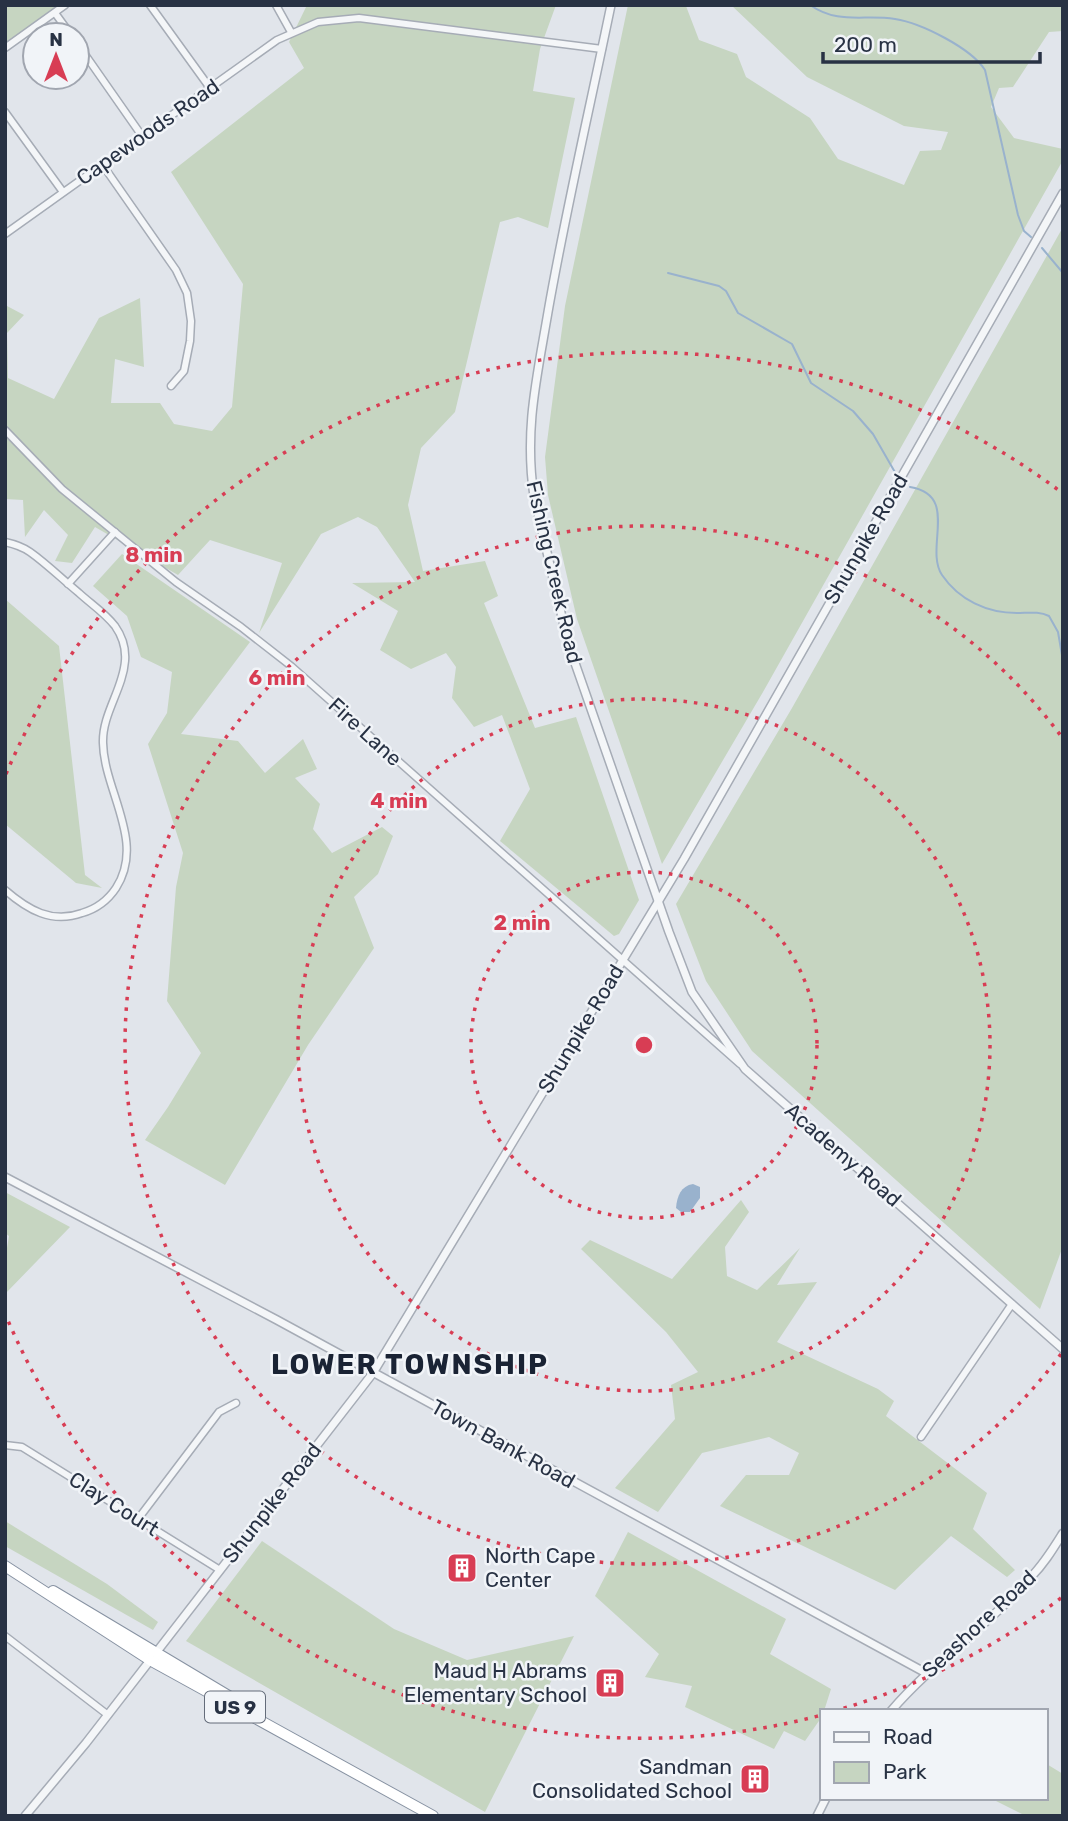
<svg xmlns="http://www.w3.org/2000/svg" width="1068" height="1821" font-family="Rubik,sans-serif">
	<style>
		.green { fill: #c6d5c1 }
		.water { fill: #99b2cd }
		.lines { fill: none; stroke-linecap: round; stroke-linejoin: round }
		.stream { stroke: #99b2cd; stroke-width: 2 }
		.minor-casing { stroke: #a6acb6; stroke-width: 9 }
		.tertiary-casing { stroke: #a6acb6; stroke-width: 10 }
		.trunk-casing { stroke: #8792a2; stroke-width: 12 }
		.minor { stroke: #f4f6f8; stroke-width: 6 }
		.tertiary { stroke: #f4f6f8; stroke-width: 7 }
		.trunk { stroke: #fff; stroke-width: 10 }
		.ring { fill: none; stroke: #d83d54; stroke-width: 3.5; stroke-dasharray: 3.5 7 }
		.labels { text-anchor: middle; stroke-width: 5; stroke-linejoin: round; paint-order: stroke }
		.shield { fill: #f1f4f8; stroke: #646c7a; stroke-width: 2 }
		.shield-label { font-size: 19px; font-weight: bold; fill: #283244 }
		.street-label { font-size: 21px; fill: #283244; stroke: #f1f4f8 }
		.poi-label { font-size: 21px; fill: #283244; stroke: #f1f4f8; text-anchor: end }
		.district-label { font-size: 28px; font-weight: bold; letter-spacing: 2px; fill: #1a2334; stroke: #f1f4f8 }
		.centre { fill: #d83d54; stroke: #f1f4f8; stroke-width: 3.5 }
		.ring-label { font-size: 21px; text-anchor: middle; font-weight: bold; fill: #d83d54; stroke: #f1f4f8; stroke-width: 5; stroke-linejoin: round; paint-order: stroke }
	</style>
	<rect width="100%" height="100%" fill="#e1e5eb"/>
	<!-- green -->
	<g class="green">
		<polygon points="5,5 68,5 5,50"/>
		<polygon points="307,5 556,5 540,49 533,91 575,98 548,228 518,217 500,222 455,412 421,448 408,505 423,571 485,561 498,596 484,603 535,728 576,717 639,900 619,934 614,936 500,841 530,789 502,715 474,727 452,698 456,667 446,653 411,669 380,650 398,611 352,583 415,582 377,527 358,517 321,534 259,633 282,563 210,540 178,575 95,527 72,563 55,561 68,535 44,510 25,537 23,500 5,499 7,306 24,315 7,333 8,378 54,399 99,318 140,298 144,367 115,359 111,403 160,403 174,424 212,431 232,407 243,284 171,172 304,68 289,42"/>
		<polygon points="628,5 686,6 699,40 737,54 746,77 810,118 838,159 904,185 920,151 941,150 948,132 904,126 807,77 731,5 1063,5 1063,31 1049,32 1013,87 999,88 991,107 1014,138 1063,149 1063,160 763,692 662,864 577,619 548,495 545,457 565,306"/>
		<polygon points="1063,227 1063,1246 1040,1309 752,1051 706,981 676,904 792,708"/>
		<polygon points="122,554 250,642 181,734 238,741 265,773 303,739 317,769 295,778 320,804 313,829 332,853 382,827 393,836 378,874 354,897 374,948 308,1045 225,1185 145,1140 168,1107 201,1053 167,1001 176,887 183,853 148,744 167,713 172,672 141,657 127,616 93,586"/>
		<polygon points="5,599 59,646 85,875 102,888 76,883 5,824"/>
		<polygon points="5,1192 70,1227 5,1294 5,1260 9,1236 5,1233"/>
		<polygon points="741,1200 749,1212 725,1247 727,1276 757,1290 800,1248 777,1285 817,1282 777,1342 878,1389 894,1401 886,1416 987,1493 973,1529 1015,1570 1007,1577 951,1536 895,1590 720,1506 746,1475 789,1475 799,1453 769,1437 702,1453 658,1512 615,1488 675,1419 671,1385 698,1372 666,1332 581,1249 590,1240 672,1279"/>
		<polygon points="5,1521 107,1584 158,1622 153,1630 5,1546"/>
		<polygon points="628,1532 786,1619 770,1654 831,1689 824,1711 821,1711 821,1718 805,1741 784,1731 774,1749 685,1707 692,1686 645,1677 659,1654 595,1596"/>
		<polygon points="262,1541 394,1629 467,1660 574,1636 485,1812 186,1641"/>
		<polygon points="1045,1763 1063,1774 1063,1816 1026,1816 990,1798 1045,1798"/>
	</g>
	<!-- water -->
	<path class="water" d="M 693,1184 L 700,1187 L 700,1198 L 690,1212 L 681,1212 L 676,1208 C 677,1196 681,1186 693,1184 Z"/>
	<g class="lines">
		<!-- stream -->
		<g class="stream">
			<path d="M 810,5 C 839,25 863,14 895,19 C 921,23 971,48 985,70 L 1018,215 L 1024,231 L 1031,237"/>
			<polyline points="1042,248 1063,273"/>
			<polyline points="668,273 719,286 726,291 738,313 792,344 811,383 853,411 873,434 896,474"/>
			<path d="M 910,487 C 960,495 924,548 942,575 C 959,600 987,613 1017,613 C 1028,613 1039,611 1049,616 L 1058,632 L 1063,661"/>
		</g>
		<!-- minor casing -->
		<g class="minor-casing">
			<g id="minor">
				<polyline points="150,5 210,88"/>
				<polyline points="276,5 291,32"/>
				<polyline points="55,13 71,35"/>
				<polyline points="77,43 142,136"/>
				<polyline points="5,48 65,5"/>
				<polyline points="5,112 63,192"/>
				<polyline points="102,164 176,270 187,293 191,321 190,341 184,371 171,386"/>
				<polyline points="5,234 277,40 318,22 359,18 602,49"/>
				<polyline points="5,430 62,489 176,582 241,627 291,666 740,1064"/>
				<path d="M 5,542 C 14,544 23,547 30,552 C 47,564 63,580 79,593 C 91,604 105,613 115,626 C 122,636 126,649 125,661 C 123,689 102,714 103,743 C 104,791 146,842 116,888 C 108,900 96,909 82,913 C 52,924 28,910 5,890"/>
				<polyline points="68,584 115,532"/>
				<polyline points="921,1437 1012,1304"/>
				<polyline points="5,1445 22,1447 220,1570"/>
				<polyline points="138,1519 219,1412 236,1403"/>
				<polyline points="5,1636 108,1715"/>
			</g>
		</g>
		<!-- tertiary casing -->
		<g class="tertiary-casing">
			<g id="tertiary">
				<path d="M 611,5 C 590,107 566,209 548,312 C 537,377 524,430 534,496 L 568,643 L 669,932 L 692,992 L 745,1069 L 1063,1349"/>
				<polyline points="5,1177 277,1320 926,1673"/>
				<path d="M 891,1711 C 933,1662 988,1626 1031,1577 C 1044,1564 1053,1549 1063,1533"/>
				<polyline points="25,1816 86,1743 373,1373 684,859 1063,193"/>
				<polyline points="817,1816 826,1798"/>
			</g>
		</g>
		<!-- trunk casing -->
		<g class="trunk-casing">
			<g id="trunk">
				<polyline points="5,1566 150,1660 433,1816"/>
				<polyline points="53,1591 247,1707"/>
			</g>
		</g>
		<!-- minor -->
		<use href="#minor" class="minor"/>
		<!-- tertiary -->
		<use href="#tertiary" class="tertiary"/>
		<!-- trunk -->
		<use href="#trunk" class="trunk"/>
	</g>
	<!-- distance rings -->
	<g class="ring">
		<circle cx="644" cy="1045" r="173"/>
		<circle cx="644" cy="1045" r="346"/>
		<path d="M1061 1354A519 519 0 1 1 1061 736"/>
		<path d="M1061 1598A693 693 0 0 1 841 1709M818 1716A693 693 0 0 1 6 1316M6 774A693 693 0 0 1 1061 492"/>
	</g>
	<!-- icons -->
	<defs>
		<g id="building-square" transform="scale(1.575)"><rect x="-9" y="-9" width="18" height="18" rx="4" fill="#d83d54" stroke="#f1f4f8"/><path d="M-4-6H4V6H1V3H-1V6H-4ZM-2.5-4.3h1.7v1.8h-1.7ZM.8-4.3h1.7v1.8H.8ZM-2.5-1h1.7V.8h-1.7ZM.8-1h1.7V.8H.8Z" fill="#fff"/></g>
	</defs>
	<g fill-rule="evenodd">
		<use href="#building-square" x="462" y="1568"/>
		<use href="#building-square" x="610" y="1683"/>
		<use href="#building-square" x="755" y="1779"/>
	</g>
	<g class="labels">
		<!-- shield labels -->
		<rect class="shield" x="205" y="1691.5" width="60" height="31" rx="5"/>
		<g class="shield-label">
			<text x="235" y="1714">US 9</text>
		</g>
		<!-- street labels -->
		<g class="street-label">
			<text transform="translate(148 132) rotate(-35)" y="7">Capewoods Road</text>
			<text transform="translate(866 539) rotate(-60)" y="7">Shunpike Road</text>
			<text transform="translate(554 572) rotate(77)" y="7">Fishing Creek Road</text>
			<text transform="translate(365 732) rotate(42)" y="7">Fire Lane</text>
			<text transform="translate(581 1029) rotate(-59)" y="7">Shunpike Road</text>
			<text transform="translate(843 1155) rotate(41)" y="7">Academy Road</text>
			<text transform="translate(503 1444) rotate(29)" y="7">Town Bank Road</text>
			<text transform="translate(272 1503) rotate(-52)" y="7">Shunpike Road</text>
			<text transform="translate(114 1504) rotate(32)" y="7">Clay Court</text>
			<text transform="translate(979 1624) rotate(-43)" y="7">Seashore Road</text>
		</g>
		<!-- poi labels -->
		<g class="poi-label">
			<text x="485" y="1563" text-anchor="start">North Cape<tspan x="485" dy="24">Center</tspan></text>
			<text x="587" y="1678">Maud H Abrams<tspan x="587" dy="24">Elementary School</tspan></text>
			<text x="732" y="1774">Sandman<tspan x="732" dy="24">Consolidated School</tspan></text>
		</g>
		<!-- district labels -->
		<g class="district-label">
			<text x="410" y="1374">LOWER TOWNSHIP</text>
		</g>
	</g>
	<circle cx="644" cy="1045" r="10" class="centre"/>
	<g class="ring-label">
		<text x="154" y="562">8 min</text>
		<text x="277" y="685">6 min</text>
		<text x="399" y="808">4 min</text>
		<text x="522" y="930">2 min</text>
	</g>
	<!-- border -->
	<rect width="1068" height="1821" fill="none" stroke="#283244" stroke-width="14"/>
	<!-- legend -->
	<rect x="820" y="1709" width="228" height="91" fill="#f1f4f8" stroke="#a1a6b0" stroke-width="2"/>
	<rect x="834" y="1732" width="35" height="10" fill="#f4f6f8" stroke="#a1a6b0" stroke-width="2"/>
	<text x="883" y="1744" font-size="21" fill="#283244">Road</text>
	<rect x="834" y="1762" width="35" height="21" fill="#c6d5c1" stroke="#a1a6b0" stroke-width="2"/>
	<text x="883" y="1779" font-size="21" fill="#283244">Park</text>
	<!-- north arrow -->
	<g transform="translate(56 56)"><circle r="33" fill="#f1f4f8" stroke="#a1a6b0" stroke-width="2"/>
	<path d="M0-5L12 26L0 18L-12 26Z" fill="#d83d54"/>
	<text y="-10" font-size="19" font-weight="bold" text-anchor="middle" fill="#283244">N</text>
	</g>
	<!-- scale -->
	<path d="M823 52v10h217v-10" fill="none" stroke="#283244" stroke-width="3.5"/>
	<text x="834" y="52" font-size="21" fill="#283244" stroke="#f1f4f8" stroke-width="5" paint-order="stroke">200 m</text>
</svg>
